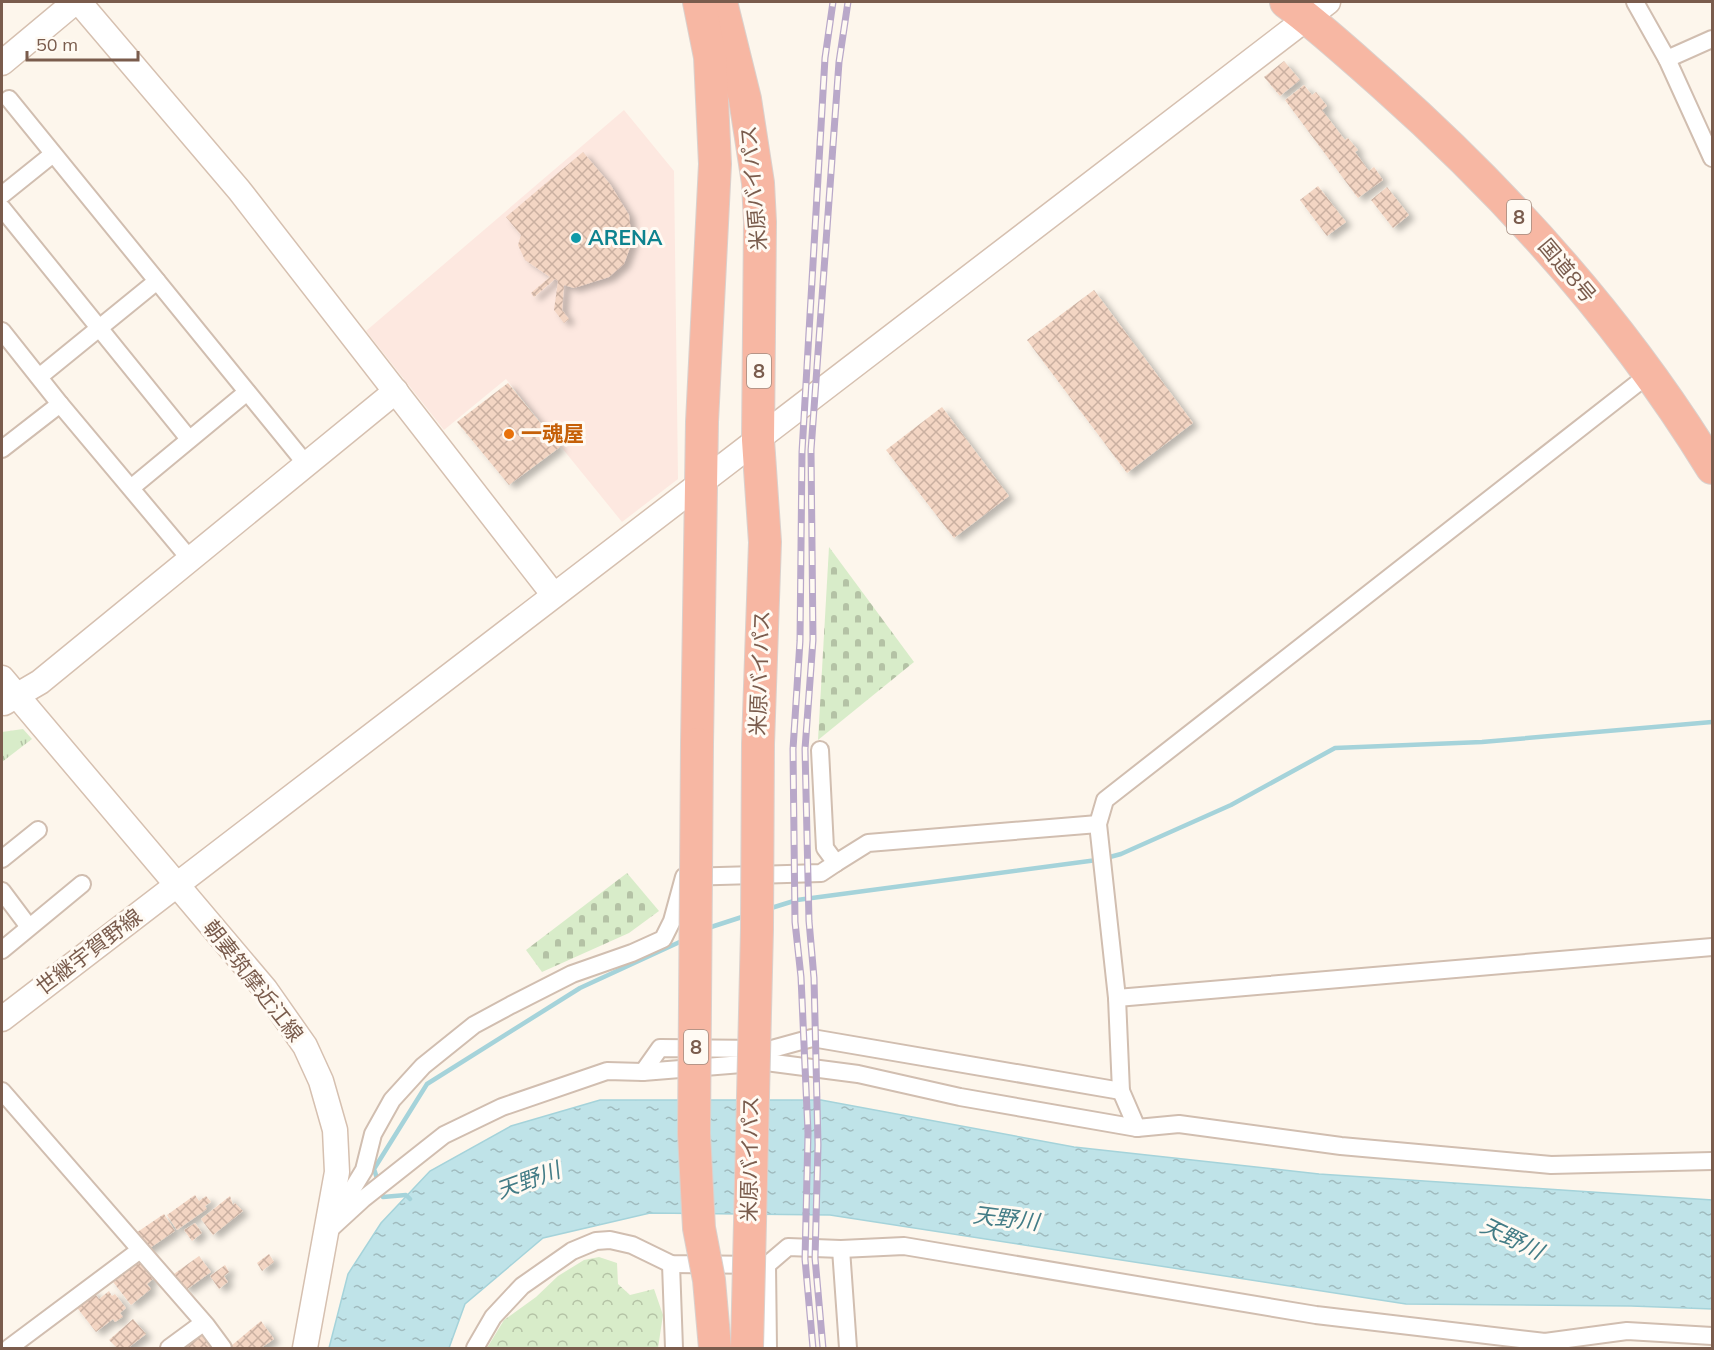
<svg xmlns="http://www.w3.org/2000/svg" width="1714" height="1350" font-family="Mulish,'Noto Sans JP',sans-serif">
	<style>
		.commercial { fill: #fde8e0 }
		.grass { fill: url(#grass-tufts) }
		.forest { fill: url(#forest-crowns) }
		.cemetery { fill: url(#cemetery-stones) }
		.water { fill: url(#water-ripples); stroke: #a5d3da; stroke-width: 1.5 }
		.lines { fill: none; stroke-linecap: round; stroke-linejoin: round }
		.stream { stroke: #a5d3da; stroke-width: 4.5 }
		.building { fill: url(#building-cross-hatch); filter: url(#shadow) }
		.street-casing { stroke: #d1beb0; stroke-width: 20 }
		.secondary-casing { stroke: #d6c0b0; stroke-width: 27 }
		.highway-casing { stroke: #dad1cd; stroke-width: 34 }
		.street { stroke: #fff; stroke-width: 16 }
		.secondary { stroke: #fff; stroke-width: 24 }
		.highway { stroke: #f7b7a3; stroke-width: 32 }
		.rail-casing { stroke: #b9a8c9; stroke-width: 7 }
		.rail { stroke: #fffaf3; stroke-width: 4.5; stroke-dasharray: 14; stroke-linecap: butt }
		.highway-bridge-casing { stroke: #dad1cd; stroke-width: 34; stroke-linecap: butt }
		.highway-bridge { stroke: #f7b7a3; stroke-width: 32 }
		.culture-dot { fill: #0f9aa8; stroke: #fffaf3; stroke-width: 2 }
		.food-dot { fill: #e8710a; stroke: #fffaf3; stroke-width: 2 }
		.labels { text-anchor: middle; stroke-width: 6; stroke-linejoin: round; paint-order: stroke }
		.shield { fill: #fffaf3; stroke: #a28b7f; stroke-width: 1.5 }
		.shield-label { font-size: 20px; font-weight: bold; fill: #7a5c4d }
		.street-label { font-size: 21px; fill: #7a5c4d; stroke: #fffaf3 }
		.culture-label { font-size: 21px; font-weight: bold; fill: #0d838f; stroke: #fffaf3; text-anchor: start }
		.food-label { font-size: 21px; font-weight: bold; fill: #c56008; stroke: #fffaf3; text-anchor: start }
		.water-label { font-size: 22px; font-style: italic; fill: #437c86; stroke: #fffaf3 }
	</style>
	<defs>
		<pattern id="grass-tufts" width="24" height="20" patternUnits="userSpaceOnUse" patternTransform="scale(1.5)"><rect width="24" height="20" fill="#d8ecc9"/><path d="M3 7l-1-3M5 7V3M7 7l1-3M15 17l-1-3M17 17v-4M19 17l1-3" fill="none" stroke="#b4c2a5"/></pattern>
		<pattern id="forest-crowns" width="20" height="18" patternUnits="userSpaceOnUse" patternTransform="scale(1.5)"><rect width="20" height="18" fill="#d8ecc9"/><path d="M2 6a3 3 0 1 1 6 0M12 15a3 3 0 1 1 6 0" fill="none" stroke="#b4c2a5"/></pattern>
		<pattern id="cemetery-stones" width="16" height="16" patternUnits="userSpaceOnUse" patternTransform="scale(1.5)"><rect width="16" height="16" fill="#d8ecc9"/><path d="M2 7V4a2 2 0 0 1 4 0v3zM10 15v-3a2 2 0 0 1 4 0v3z" fill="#b4c2a5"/></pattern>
		<pattern id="water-ripples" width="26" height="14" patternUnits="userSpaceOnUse" patternTransform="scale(1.5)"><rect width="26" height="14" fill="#bfe3e8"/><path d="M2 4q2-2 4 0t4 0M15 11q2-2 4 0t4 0" fill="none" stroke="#a0bbbe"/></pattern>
		<pattern id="building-cross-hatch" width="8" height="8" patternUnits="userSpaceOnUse" patternTransform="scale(1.5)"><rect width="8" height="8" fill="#f3d5c3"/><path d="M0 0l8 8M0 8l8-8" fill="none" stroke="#cab0a1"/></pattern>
		<filter id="shadow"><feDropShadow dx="6" dy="4" stdDeviation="3" flood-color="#0004"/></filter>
	</defs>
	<rect width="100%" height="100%" fill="#fdf6ec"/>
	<!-- commercial -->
	<polygon class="commercial" points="624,110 674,171 678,479 622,522 506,379 444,430 366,331"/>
	<!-- grass -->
	<polygon class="grass" points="23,729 32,739 2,762 2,732"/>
	<!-- forest -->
	<polygon class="forest" points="599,1257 617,1263 618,1284 630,1295 654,1289 663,1315 658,1348 487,1348 504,1320 536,1297 558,1276 584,1260"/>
	<!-- cemetery -->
	<g class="cemetery">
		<polygon points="829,547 914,662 818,740"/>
		<polygon points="627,873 659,911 629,933 542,972 526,950"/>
	</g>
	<!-- water -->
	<polygon class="water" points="600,1100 821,1100 1074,1147 1319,1174 1712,1200 1712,1309 1631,1306 1406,1304 830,1215 650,1213 543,1238 465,1304 449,1348 329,1348 348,1274 381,1223 430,1171 511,1126"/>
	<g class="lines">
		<!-- stream -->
		<g class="stream">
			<polyline points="1106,858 1121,854 1231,805 1335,748 1482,742 1712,722"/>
			<polyline points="768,909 797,900 1097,860"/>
			<polyline points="708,928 745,916"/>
			<polyline points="410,1199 406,1195 383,1197 374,1169 427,1084 580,988 684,940"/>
		</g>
	</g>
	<!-- building -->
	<g class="building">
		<polygon points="1284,61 1300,80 1280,96 1264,77"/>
		<polygon points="1304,85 1312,95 1316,92 1327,106 1322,110 1345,140 1348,138 1358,150 1355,152 1369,171 1374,167 1383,180 1358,198 1285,100"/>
		<polygon points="583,152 610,184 629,215 632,242 624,264 609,277 574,288 564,285 562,310 569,319 564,323 554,310 558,281 555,279 534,297 531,293 550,277 525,260 518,245 521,235 506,217"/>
		<polygon points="1318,186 1346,222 1327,236 1300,200"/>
		<polygon points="1387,187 1409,215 1393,228 1371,200"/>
		<polygon points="1094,290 1193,423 1127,473 1027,340"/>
		<polygon points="508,383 560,447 509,485 457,422"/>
		<polygon points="942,407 1009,496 954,538 886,450"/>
		<polygon points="195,1195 199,1201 206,1196 211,1202 205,1206 207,1209 177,1230 167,1215"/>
		<polygon points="230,1196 233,1205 235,1203 243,1211 213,1235 201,1219"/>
		<polygon points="164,1214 175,1231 144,1252 133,1235"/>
		<polygon points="195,1223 202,1233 192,1241 184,1230"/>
		<polygon points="269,1254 274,1262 262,1271 257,1263"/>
		<polygon points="199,1256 211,1272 186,1290 174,1274"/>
		<polygon points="139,1262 153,1279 147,1284 151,1289 131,1305 110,1278 128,1264 131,1268"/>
		<polygon points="225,1265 229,1272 224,1276 228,1282 219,1289 210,1276"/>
		<polygon points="92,1290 99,1299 109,1291 112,1296 115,1294 126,1308 120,1313 123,1317 115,1322 113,1319 96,1332 75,1305"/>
		<polygon points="133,1319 146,1334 128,1348 117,1348 109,1340"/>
		<polygon points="261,1321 274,1339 261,1348 233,1348 231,1346"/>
		<polygon points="205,1333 217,1348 184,1348"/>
	</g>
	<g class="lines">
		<!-- street casing -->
		<g class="street-casing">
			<g id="street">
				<polyline points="1635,2 1667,59 1712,39"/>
				<polyline points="1667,59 1712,158"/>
				<polyline points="9,99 306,464"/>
				<polyline points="2,195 53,154"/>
				<polyline points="2,208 189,439"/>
				<polyline points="2,331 60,404"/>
				<polyline points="39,377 157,281"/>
				<polyline points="2,449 60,404 190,559"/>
				<polyline points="131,488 247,392"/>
				<polyline points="2,859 38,830"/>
				<polyline points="836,863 868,843 1098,824"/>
				<polyline points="2,891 29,927"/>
				<polyline points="2,950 82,884"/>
				<polyline points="1117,998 1712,947"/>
				<polyline points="643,1072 660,1048 772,1049 812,1038 1121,1091"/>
				<polyline points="2,1091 206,1325 223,1348"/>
				<polyline points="1137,1128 1121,1091 1117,998 1098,824 1105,800 1648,375"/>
				<polyline points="336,1216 364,1170 373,1134 392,1100 423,1066 474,1025 511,1005 572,974 632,953 663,939 672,921 684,877 821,873 836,863 825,848 820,750"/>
				<polyline points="327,1232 363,1199 444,1135 502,1107 607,1071 643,1072 766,1062 858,1074 960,1097 1137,1128 1179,1124 1341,1146 1551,1165 1712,1161"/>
				<polyline points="841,1249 848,1348"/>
				<polyline points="671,1264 674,1348"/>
				<polyline points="767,1265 768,1348"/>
				<polyline points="9,1348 140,1250"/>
				<polyline points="169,1348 203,1323"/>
				<polyline points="475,1348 493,1317 522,1286 572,1251 596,1241 610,1240 632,1245 671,1264 767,1265 788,1247 841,1249 904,1246 1316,1315 1545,1342 1627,1331 1712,1336"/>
			</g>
		</g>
		<!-- secondary casing -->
		<g class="secondary-casing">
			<g id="secondary">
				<polyline points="79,2 239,190 553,594"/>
				<polyline points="2,63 75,2"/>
				<polyline points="2,678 265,989 305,1046 321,1081 335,1130 337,1172 305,1348"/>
				<polyline points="4,703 40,682 396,391"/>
				<polyline points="2,1019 1328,2"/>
			</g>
		</g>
		<!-- highway casing -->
		<g class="highway-casing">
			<g id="highway">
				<polyline points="721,2 745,99 758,183 760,222 758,440 765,542 758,744"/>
				<path d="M 1286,2 C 1320,27 1351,56 1383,84 C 1509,196 1624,324 1712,468"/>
				<polyline points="697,744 702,422 715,164 710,57 699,2"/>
			</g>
		</g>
		<!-- street -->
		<use href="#street" class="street"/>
		<!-- secondary -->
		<use href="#secondary" class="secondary"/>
		<!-- highway -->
		<use href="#highway" class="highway"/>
		<!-- rail casing -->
		<g class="rail-casing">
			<g id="rail">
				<polyline points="813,1348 805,1259 808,1133 801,977 795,922 793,749 800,641 802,452 825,58 833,2"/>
				<polyline points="823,1348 815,1258 818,1145 814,978 809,921 805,749 813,640 811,450 839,62 848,2"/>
			</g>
		</g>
		<!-- rail -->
		<use href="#rail" class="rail"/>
		<!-- highway-bridge casing -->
		<g class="highway-bridge-casing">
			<g id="highway-bridge">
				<polyline points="697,744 694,1134 699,1228 709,1280 715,1348"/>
				<polyline points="747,1348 757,929 758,744"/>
			</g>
		</g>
		<!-- highway-bridge -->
		<use href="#highway-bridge" class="highway-bridge"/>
	</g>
	<!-- markers -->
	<circle class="culture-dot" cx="576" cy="238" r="6"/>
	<circle class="food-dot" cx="509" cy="434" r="6"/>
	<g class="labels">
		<!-- shield labels -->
		<g class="shield">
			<rect x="1507" y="200" width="24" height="34" rx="4.5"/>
			<rect x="747" y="354" width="24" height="34" rx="4.5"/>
			<rect x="684" y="1030" width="24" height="34" rx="4.5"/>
		</g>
		<g class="shield-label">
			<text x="1519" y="224">8</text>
			<text x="759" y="378">8</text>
			<text x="696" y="1054">8</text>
		</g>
		<!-- street labels -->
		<g class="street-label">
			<text transform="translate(754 188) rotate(-95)" y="7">米原バイパス</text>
			<text transform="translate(1567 271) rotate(50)" y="7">国道8号</text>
			<text transform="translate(760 673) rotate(-88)" y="7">米原バイパス</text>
			<text transform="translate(89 952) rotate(-37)" y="7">世継宇賀野線</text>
			<text transform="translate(253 981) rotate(52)" y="7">朝妻筑摩近江線</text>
			<text transform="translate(750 1159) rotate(-89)" y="7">米原バイパス</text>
		</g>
		<!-- culture labels -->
		<g class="culture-label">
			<text x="588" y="245">ARENA</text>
		</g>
		<!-- food labels -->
		<g class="food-label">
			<text x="521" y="441">一魂屋</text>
		</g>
		<!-- water labels -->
		<g class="water-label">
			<text transform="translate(528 1180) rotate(-20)" y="8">天野川</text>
			<text transform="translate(1006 1218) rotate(7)" y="8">天野川</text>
			<text transform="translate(1512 1238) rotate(26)" y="8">天野川</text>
		</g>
	</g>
	<!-- border -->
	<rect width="1714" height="1350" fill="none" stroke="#7a5c4d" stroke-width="6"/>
	<!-- scale -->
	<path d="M27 51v9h111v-9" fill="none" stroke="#7a5c4d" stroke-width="3"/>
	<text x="36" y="51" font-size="18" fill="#7a5c4d" stroke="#fffaf3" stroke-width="4.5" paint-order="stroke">50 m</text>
</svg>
